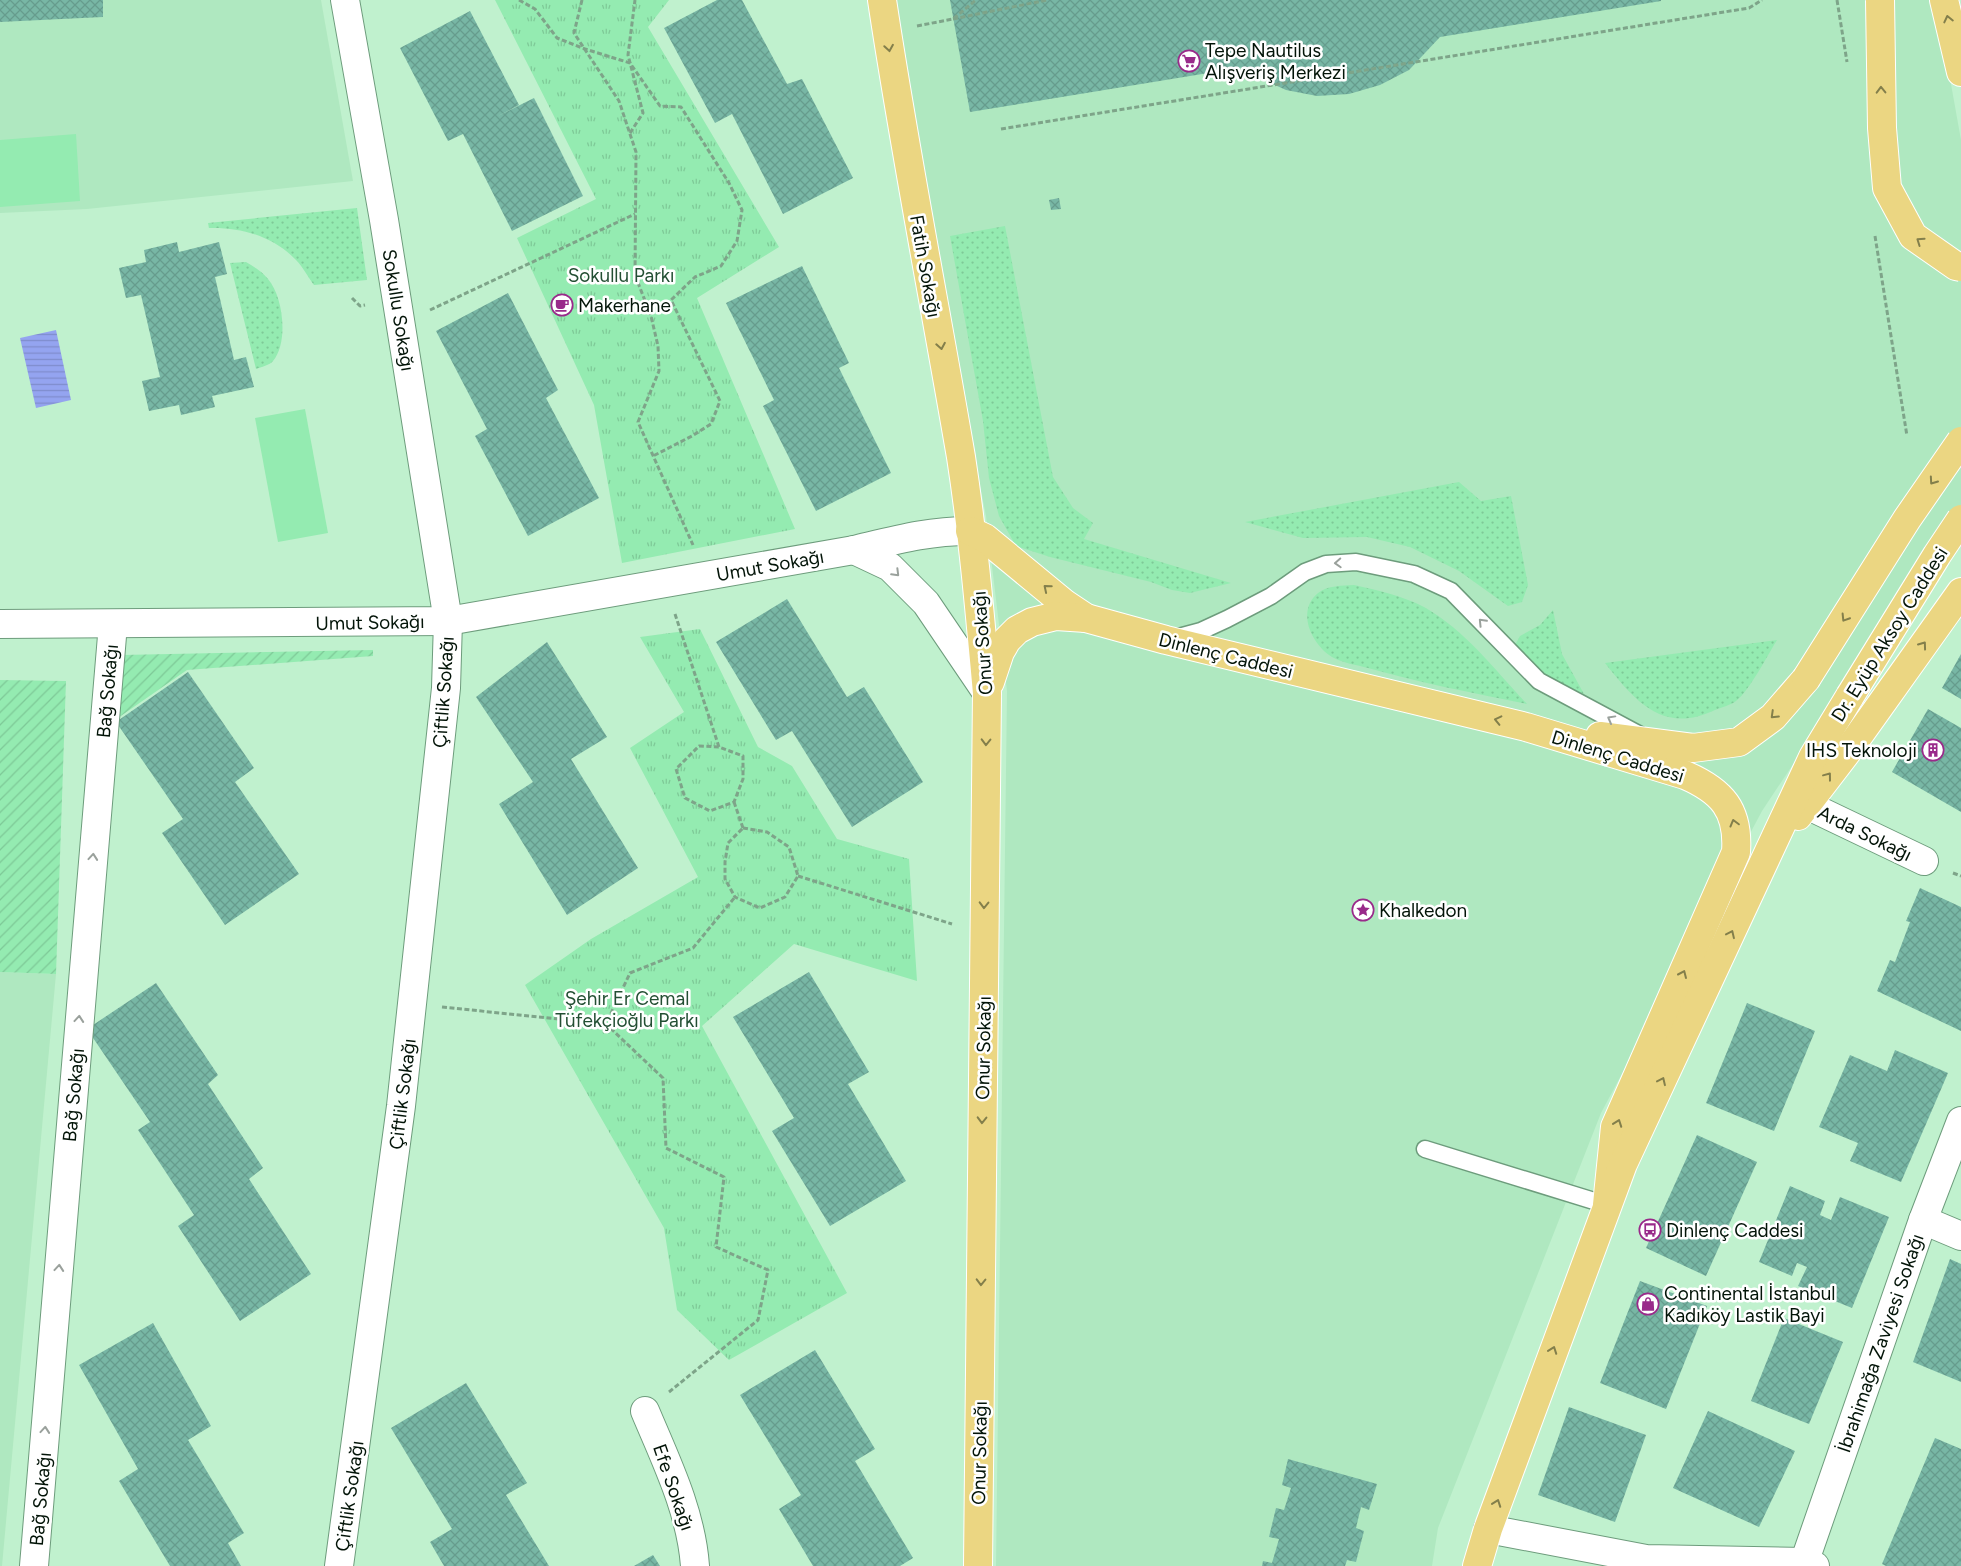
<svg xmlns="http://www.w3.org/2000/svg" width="1961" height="1566" font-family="Figtree,sans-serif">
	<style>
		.built { fill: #afe8c0 }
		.grass { fill: url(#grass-dots) }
		.park { fill: url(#park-tufts) }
		.garden { fill: url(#garden-furrows) }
		.pitch { fill: #94ebb1 }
		.water { fill: url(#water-rules) }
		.building { fill: url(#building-cross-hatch) }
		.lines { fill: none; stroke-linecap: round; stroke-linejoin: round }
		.lane-casing { stroke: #6d9c7c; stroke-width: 19 }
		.street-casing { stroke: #6d9c7c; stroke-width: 30 }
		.primary-casing { stroke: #fff; stroke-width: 30 }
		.path { stroke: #7ea489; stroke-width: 3; stroke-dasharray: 5 2.5; stroke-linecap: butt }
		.lane { stroke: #fff; stroke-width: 16 }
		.street { stroke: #fff; stroke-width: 28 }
		.primary { stroke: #ebd682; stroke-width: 28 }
		.primary-bridge-casing { stroke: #fff; stroke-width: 30; stroke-linecap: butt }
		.primary-bridge { stroke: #ebd682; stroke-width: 28 }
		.oneway { stroke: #837f4b }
		.oneway2 { stroke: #9aa19c }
		.labels { text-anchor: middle; stroke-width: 5; stroke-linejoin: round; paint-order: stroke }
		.poi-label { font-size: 19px; fill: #031408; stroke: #fff; text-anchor: start }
		.street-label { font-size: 19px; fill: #031408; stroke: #fff }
		.park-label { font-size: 19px; fill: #234f33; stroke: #fff }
	</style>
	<defs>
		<pattern id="grass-dots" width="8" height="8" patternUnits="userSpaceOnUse" patternTransform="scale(1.25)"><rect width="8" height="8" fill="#94ebb1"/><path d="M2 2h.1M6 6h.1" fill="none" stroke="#7ec997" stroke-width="1.8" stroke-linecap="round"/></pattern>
		<pattern id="park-tufts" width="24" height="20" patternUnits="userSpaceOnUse" patternTransform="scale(1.25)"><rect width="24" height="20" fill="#94ebb1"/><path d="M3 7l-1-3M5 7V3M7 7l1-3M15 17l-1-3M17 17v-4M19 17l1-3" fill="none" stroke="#7ec997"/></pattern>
		<pattern id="garden-furrows" width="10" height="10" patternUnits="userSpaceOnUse" patternTransform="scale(1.25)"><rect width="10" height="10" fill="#94ebb1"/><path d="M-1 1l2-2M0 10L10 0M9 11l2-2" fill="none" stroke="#7ec997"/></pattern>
		<pattern id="water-rules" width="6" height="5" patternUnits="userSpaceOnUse" patternTransform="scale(1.25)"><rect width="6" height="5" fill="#94a4f0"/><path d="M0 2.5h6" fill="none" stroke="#7e8ccc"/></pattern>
		<pattern id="building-cross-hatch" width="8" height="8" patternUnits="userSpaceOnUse" patternTransform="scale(1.25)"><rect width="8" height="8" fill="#78b7a5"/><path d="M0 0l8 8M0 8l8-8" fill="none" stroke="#669c8d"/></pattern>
	</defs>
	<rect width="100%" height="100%" fill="#c0f1ce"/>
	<!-- built -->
	<g class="built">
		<polygon points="0,0 321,0 353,181 87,209 0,213"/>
		<polygon points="884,0 1936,0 1961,140 1961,511 1762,811 1601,1113 1438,1528 1432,1566 996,1566 1007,691 986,516"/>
		<polygon points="0,972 56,974 2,1566 0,1566"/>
	</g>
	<!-- grass -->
	<g class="grass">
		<path d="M 357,208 L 367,280 L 314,285 C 308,277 303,267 296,260 C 273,236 240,227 209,228 L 208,223 Z"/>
		<polygon points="1005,226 1053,477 1073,508 1093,523 1084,539 1231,583 1190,593 1172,590 1151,582 1050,557 1016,546 999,516 989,478 983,421 950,236"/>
		<path d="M 246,262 C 254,267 262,271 268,279 C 283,296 289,342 273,361 C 270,365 261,367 256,369 L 230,263 Z"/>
		<polygon points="1459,482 1481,501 1511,496 1528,585 1522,602 1508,606 1459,571 1410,547 1367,537 1303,538 1245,522"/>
		<path d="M 1354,585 C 1377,590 1403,596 1424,607 C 1465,630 1495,670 1527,704 C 1474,693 1420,683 1368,668 C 1357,665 1342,663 1332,657 C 1311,644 1296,611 1318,593 C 1328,585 1342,586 1354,585 Z"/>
		<polygon points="1553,610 1562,654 1584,694 1551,679 1531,666 1515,645 1520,636 1540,625"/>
		<path d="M 1777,640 C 1767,656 1750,690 1736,701 C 1731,705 1722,707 1715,710 C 1663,735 1635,701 1605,663 Z"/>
	</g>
	<!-- park -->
	<g class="park">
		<polygon points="495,0 669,0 648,27 779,247 697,298 795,529 622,563 594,405 517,238 596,199"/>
		<polygon points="700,629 758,747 792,766 837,839 909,859 917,981 794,944 702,1026 847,1293 729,1360 677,1310 664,1228 525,985 591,939 698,877 630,748 684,712 640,637"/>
	</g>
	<!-- garden -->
	<g class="garden">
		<polygon points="373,650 373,656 187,670 115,720 121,655"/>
		<polygon points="0,680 66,681 56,974 0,972"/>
	</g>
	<!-- pitch -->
	<g class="pitch">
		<polygon points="76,134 80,201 0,207 0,140"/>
		<polygon points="305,409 328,533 278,542 255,418"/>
	</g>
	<!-- water -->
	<polygon class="water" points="56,330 71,400 36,408 20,338"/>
	<!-- building -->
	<g class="building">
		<polygon points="0,0 103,0 103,17 0,22"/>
		<polygon points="717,0 742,0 787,84 802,79 853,178 783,214 732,114 715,123 664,28"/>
		<polygon points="950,0 1661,0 1661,1 1440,37 1409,70 1380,85 1349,94 1317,96 1286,90 1264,80 1245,67 970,112"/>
		<polygon points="470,11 519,105 498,116 534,98 583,196 512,231 463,134 448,141 400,48"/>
		<polygon points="1059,198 1061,209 1051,210 1049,200"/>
		<polygon points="177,242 179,252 219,242 227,274 215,277 234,360 246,357 254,387 212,396 215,407 181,415 179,405 149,411 142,381 160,377 141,295 126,298 119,268 146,262 144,250"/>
		<polygon points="802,266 849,363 839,368 891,473 816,511 763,406 774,400 726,303"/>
		<polygon points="508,293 558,390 546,398 599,498 528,536 475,436 487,429 436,331"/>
		<polygon points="787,599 847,697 864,687 923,782 852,827 792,731 776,740 716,642"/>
		<polygon points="547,642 607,737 571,759 638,868 567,915 499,804 533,782 476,697"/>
		<polygon points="1961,654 1961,699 1942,688"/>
		<polygon points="188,672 254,768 235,782 299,874 225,925 162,833 183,819 116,722"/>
		<polygon points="1928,709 1961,728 1961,812 1892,772"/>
		<polygon points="1920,888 1961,907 1961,1031 1877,991 1890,960 1895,962 1910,922 1906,921"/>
		<polygon points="809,972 869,1072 848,1084 906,1181 830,1226 772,1131 794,1118 733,1017"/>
		<polygon points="156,983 218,1075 208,1084 263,1168 249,1179 311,1274 240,1321 178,1226 194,1215 138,1130 150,1122 87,1029"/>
		<polygon points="1747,1003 1815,1031 1774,1131 1706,1103"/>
		<polygon points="1895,1050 1948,1073 1901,1182 1850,1161 1858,1143 1819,1127 1850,1055 1887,1071"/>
		<polygon points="1697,1135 1757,1162 1706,1276 1646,1248"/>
		<polygon points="1790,1186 1825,1201 1820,1215 1831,1220 1840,1197 1889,1217 1852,1308 1798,1286 1807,1267 1797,1263 1792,1276 1759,1262"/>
		<polygon points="1950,1259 1961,1264 1961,1382 1913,1362"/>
		<polygon points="1640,1281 1707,1306 1666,1409 1600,1383"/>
		<polygon points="1784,1318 1843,1342 1809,1424 1751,1401"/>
		<polygon points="153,1323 211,1426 188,1440 244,1533 228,1543 241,1566 170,1566 119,1481 138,1469 79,1365"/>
		<polygon points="815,1350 875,1449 855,1461 913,1558 900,1566 813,1566 779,1509 801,1495 740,1395"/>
		<polygon points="466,1383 527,1483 506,1495 549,1566 444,1566 430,1542 452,1529 391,1428"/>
		<polygon points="1569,1407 1646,1435 1615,1522 1538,1495"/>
		<polygon points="1708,1411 1795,1451 1759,1527 1673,1488"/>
		<polygon points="1935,1438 1961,1449 1961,1566 1886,1566 1882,1564"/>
		<polygon points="1288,1459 1377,1484 1369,1510 1361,1507 1356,1528 1364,1531 1356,1562 1347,1560 1345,1566 1262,1566 1263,1561 1272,1563 1279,1539 1269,1537 1276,1508 1284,1510 1291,1488 1282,1485"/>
		<polygon points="653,1555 660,1566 634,1566"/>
	</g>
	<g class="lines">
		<!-- lane casing -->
		<g class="lane-casing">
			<g id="lane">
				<polyline points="1175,638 1201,631 1227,619 1271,596 1305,572 1326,564 1356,562 1414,574 1451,591 1539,681 1640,735"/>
				<polyline points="1425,1149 1607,1205"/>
			</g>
		</g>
		<!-- street casing -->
		<g class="street-casing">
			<g id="street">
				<polyline points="854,550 890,567 926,603 987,693"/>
				<path d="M 0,624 L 448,621 L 854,550 C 896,540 927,531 970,531"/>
				<polyline points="1807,805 1924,861"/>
				<polyline points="1923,1220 1961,1236"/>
				<path d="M 645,1411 C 666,1461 691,1511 695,1566"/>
				<polyline points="1488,1529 1646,1559 1804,1562 1815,1566"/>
				<polyline points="34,1566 113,624"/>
				<polyline points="339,1566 401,1106 446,688 448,621 384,220 345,0"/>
				<polyline points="1803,1566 1923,1220 1961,1121"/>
			</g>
		</g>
		<!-- primary casing -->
		<g class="primary-casing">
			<g id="primary">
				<path d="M 882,0 C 905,153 935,305 961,457 C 973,535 980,615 987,693 L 978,1566"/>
				<polyline points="1944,0 1961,72"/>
				<polyline points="970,531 985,538 1065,604 1086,618"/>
				<path d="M 990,682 L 1000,652 L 1007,640 L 1017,630 L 1032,622 L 1056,616 L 1086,618 L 1166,640 L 1526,727 L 1685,775 C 1722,791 1739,810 1736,852 L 1615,1127 L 1607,1205"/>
				<polyline points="1600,736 1693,748 1739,742 1773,717 1806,679"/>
				<polyline points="1798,816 1847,752 1961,592"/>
				<polyline points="1477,1566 1488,1529 1623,1164 1813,757 1850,696"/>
			</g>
		</g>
		<!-- path -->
		<g class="path">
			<polyline points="519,0 535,9 557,38 585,49 630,63 660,106 681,107 729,183 742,210 737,241 721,266 695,277 671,300 720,401 711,424 692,436 653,456"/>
			<polyline points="582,0 574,33 619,101 636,152 635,275 651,316 658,346 659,371 638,422 693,545"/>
			<polyline points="1837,0 1847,62"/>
			<polyline points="953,19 1047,0"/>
			<polyline points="917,26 953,19 976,0"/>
			<polyline points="1001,129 1749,8 1762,0"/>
			<polyline points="630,133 643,113 628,55 635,0"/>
			<polyline points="1875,236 1907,436"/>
			<polyline points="352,298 360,306 365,305"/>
			<polyline points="430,310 635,214"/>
			<polyline points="675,614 719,747 743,756 743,779 734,802 710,811 685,798 676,769 699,746 719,747"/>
			<polyline points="734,802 743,828"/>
			<polygon points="743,828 767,832 789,847 798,876 785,897 760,908 735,897 725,879 725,862 728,843"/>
			<polyline points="1953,873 1961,876"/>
			<polyline points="798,876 952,924"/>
			<polyline points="442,1007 606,1024"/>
			<polyline points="669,1392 758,1320 768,1270 716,1247 724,1177 666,1148 663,1078 606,1024 630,973 693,948 735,897"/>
		</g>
		<!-- lane -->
		<use href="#lane" class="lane"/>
		<!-- street -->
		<use href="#street" class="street"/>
		<!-- primary -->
		<use href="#primary" class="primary"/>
		<!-- primary-bridge casing -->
		<g class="primary-bridge-casing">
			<g id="primary-bridge">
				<polyline points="1880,0 1882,128 1887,188 1913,236 1956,266 1961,267"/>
				<polyline points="1806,679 1907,519 1961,441"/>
				<polyline points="1850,696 1937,555 1961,519"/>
			</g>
		</g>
		<!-- primary-bridge -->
		<use href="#primary-bridge" class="primary-bridge"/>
	</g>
	<!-- one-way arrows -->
	<defs><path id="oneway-chevron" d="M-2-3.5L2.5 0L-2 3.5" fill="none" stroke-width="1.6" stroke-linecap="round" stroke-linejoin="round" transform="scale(1.25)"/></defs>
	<g class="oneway">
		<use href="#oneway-chevron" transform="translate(1948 19) rotate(-103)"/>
		<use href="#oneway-chevron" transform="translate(889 48) rotate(81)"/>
		<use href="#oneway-chevron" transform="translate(1881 90) rotate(-91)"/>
		<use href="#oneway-chevron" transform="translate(1920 241) rotate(-145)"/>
		<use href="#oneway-chevron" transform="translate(941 346) rotate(80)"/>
		<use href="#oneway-chevron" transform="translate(1933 481) rotate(125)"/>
		<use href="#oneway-chevron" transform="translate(1047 588) rotate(-140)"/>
		<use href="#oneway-chevron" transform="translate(1845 618) rotate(122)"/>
		<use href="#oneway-chevron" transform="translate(1923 645) rotate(-54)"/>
		<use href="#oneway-chevron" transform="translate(1774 715) rotate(136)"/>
		<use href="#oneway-chevron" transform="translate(1498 720) rotate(-167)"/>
		<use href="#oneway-chevron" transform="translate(986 742) rotate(91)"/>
		<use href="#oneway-chevron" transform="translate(1828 776) rotate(-53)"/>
		<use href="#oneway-chevron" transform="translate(1734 823) rotate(-105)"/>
		<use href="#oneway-chevron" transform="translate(984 905) rotate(91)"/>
		<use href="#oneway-chevron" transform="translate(1731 934) rotate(-65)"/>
		<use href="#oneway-chevron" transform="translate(1683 974) rotate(-66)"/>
		<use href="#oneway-chevron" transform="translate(1662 1081) rotate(-65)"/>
		<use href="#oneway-chevron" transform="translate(982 1120) rotate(91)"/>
		<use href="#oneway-chevron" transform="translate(1618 1123) rotate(-70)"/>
		<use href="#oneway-chevron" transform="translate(981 1282) rotate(91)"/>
		<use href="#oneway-chevron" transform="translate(1553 1350) rotate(-70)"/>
		<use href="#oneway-chevron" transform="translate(1497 1503) rotate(-70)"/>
	</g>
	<g class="oneway2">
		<use href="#oneway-chevron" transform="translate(1338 563) rotate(177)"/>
		<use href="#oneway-chevron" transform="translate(896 573) rotate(45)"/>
		<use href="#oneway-chevron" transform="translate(1482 622) rotate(-134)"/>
		<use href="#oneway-chevron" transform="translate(1611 719) rotate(-151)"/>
		<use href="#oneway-chevron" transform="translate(93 857) rotate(-85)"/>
		<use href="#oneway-chevron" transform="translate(79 1019) rotate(-85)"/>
		<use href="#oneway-chevron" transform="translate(59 1268) rotate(-85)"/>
		<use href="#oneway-chevron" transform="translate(45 1430) rotate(-85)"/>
	</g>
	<!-- icons -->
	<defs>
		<g id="supermarket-ring" transform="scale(1.125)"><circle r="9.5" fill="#fff" stroke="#992a8a" stroke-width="1.5"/><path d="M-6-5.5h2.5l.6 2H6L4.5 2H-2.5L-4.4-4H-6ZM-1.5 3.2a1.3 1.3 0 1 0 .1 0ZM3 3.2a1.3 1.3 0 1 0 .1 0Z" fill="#992a8a"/></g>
		<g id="cafe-ring" transform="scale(1.125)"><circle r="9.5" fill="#fff" stroke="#992a8a" stroke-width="1.5"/><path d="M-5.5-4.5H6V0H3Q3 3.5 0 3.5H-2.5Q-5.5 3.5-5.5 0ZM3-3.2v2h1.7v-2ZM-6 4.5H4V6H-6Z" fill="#992a8a"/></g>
		<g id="building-ring" transform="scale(1.125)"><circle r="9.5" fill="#fff" stroke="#992a8a" stroke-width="1.5"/><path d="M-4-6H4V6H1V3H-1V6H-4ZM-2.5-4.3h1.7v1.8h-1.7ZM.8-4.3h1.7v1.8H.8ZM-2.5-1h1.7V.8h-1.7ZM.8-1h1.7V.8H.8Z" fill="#992a8a"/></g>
		<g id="sight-ring" transform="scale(1.125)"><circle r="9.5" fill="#fff" stroke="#992a8a" stroke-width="1.5"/><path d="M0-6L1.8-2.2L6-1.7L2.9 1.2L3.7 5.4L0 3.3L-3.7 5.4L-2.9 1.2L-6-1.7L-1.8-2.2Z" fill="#992a8a"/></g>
		<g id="bus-ring" transform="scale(1.125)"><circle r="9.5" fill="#fff" stroke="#992a8a" stroke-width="1.5"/><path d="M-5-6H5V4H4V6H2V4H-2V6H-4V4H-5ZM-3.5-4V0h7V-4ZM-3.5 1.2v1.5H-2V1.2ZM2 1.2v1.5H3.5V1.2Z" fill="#992a8a"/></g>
		<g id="shop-ring" transform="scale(1.125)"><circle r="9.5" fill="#fff" stroke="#992a8a" stroke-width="1.5"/><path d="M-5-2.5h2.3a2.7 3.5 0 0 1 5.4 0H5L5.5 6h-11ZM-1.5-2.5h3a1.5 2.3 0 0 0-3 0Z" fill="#992a8a"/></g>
	</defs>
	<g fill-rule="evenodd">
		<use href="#supermarket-ring" x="1189" y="61"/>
		<use href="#cafe-ring" x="562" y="305"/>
		<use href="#building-ring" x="1933" y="750"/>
		<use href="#sight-ring" x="1363" y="910"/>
		<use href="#bus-ring" x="1650" y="1230"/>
		<use href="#shop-ring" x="1648" y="1304"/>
	</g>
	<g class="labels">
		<!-- poi labels -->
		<g class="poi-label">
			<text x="1205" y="57">Tepe Nautilus<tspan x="1205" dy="22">Alışveriş Merkezi</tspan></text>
			<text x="578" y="312">Makerhane</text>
			<text x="1917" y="757" text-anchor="end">IHS Teknoloji</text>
			<text x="1379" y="917">Khalkedon</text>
			<text x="1666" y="1237">Dinlenç Caddesi</text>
			<text x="1664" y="1300">Continental İstanbul<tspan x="1664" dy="22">Kadıköy Lastik Bayi</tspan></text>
		</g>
		<!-- street labels -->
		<g class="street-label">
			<text transform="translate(926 266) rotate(80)" y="7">Fatih Sokağı</text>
			<text transform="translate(399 310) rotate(81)" y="7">Sokullu Sokağı</text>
			<text transform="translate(770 565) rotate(-10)" y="7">Umut Sokağı</text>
			<text transform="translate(370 622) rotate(-1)" y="7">Umut Sokağı</text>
			<text transform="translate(1889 634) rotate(-58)" y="7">Dr. Eyüp Aksoy Caddesi</text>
			<text transform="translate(982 643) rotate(-94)" y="7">Onur Sokağı</text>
			<text transform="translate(1226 655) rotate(14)" y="7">Dinlenç Caddesi</text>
			<text transform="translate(107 691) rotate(-85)" y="7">Bağ Sokağı</text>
			<text transform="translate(443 692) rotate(-86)" y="7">Çiftlik Sokağı</text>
			<text transform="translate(1618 756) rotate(17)" y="7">Dinlenç Caddesi</text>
			<text transform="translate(1865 833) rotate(26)" y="7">Arda Sokağı</text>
			<text transform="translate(983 1048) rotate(-89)" y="7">Onur Sokağı</text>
			<text transform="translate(402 1094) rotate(-83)" y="7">Çiftlik Sokağı</text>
			<text transform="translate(73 1095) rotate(-85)" y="7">Bağ Sokağı</text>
			<text transform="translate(1880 1343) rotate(-71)" y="7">İbrahimağa Zaviyesi Sokağı</text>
			<text transform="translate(979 1453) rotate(-89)" y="7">Onur Sokağı</text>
			<text transform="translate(674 1487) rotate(71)" y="7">Efe Sokağı</text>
			<text transform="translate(349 1496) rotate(-82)" y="7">Çiftlik Sokağı</text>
			<text transform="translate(40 1499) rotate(-85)" y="7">Bağ Sokağı</text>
		</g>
		<!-- park labels -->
		<g class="park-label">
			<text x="621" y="282">Sokullu Parkı</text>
			<text x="627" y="1005">Şehir Er Cemal<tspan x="627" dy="22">Tüfekçioğlu Parkı</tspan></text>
		</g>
	</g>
</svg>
